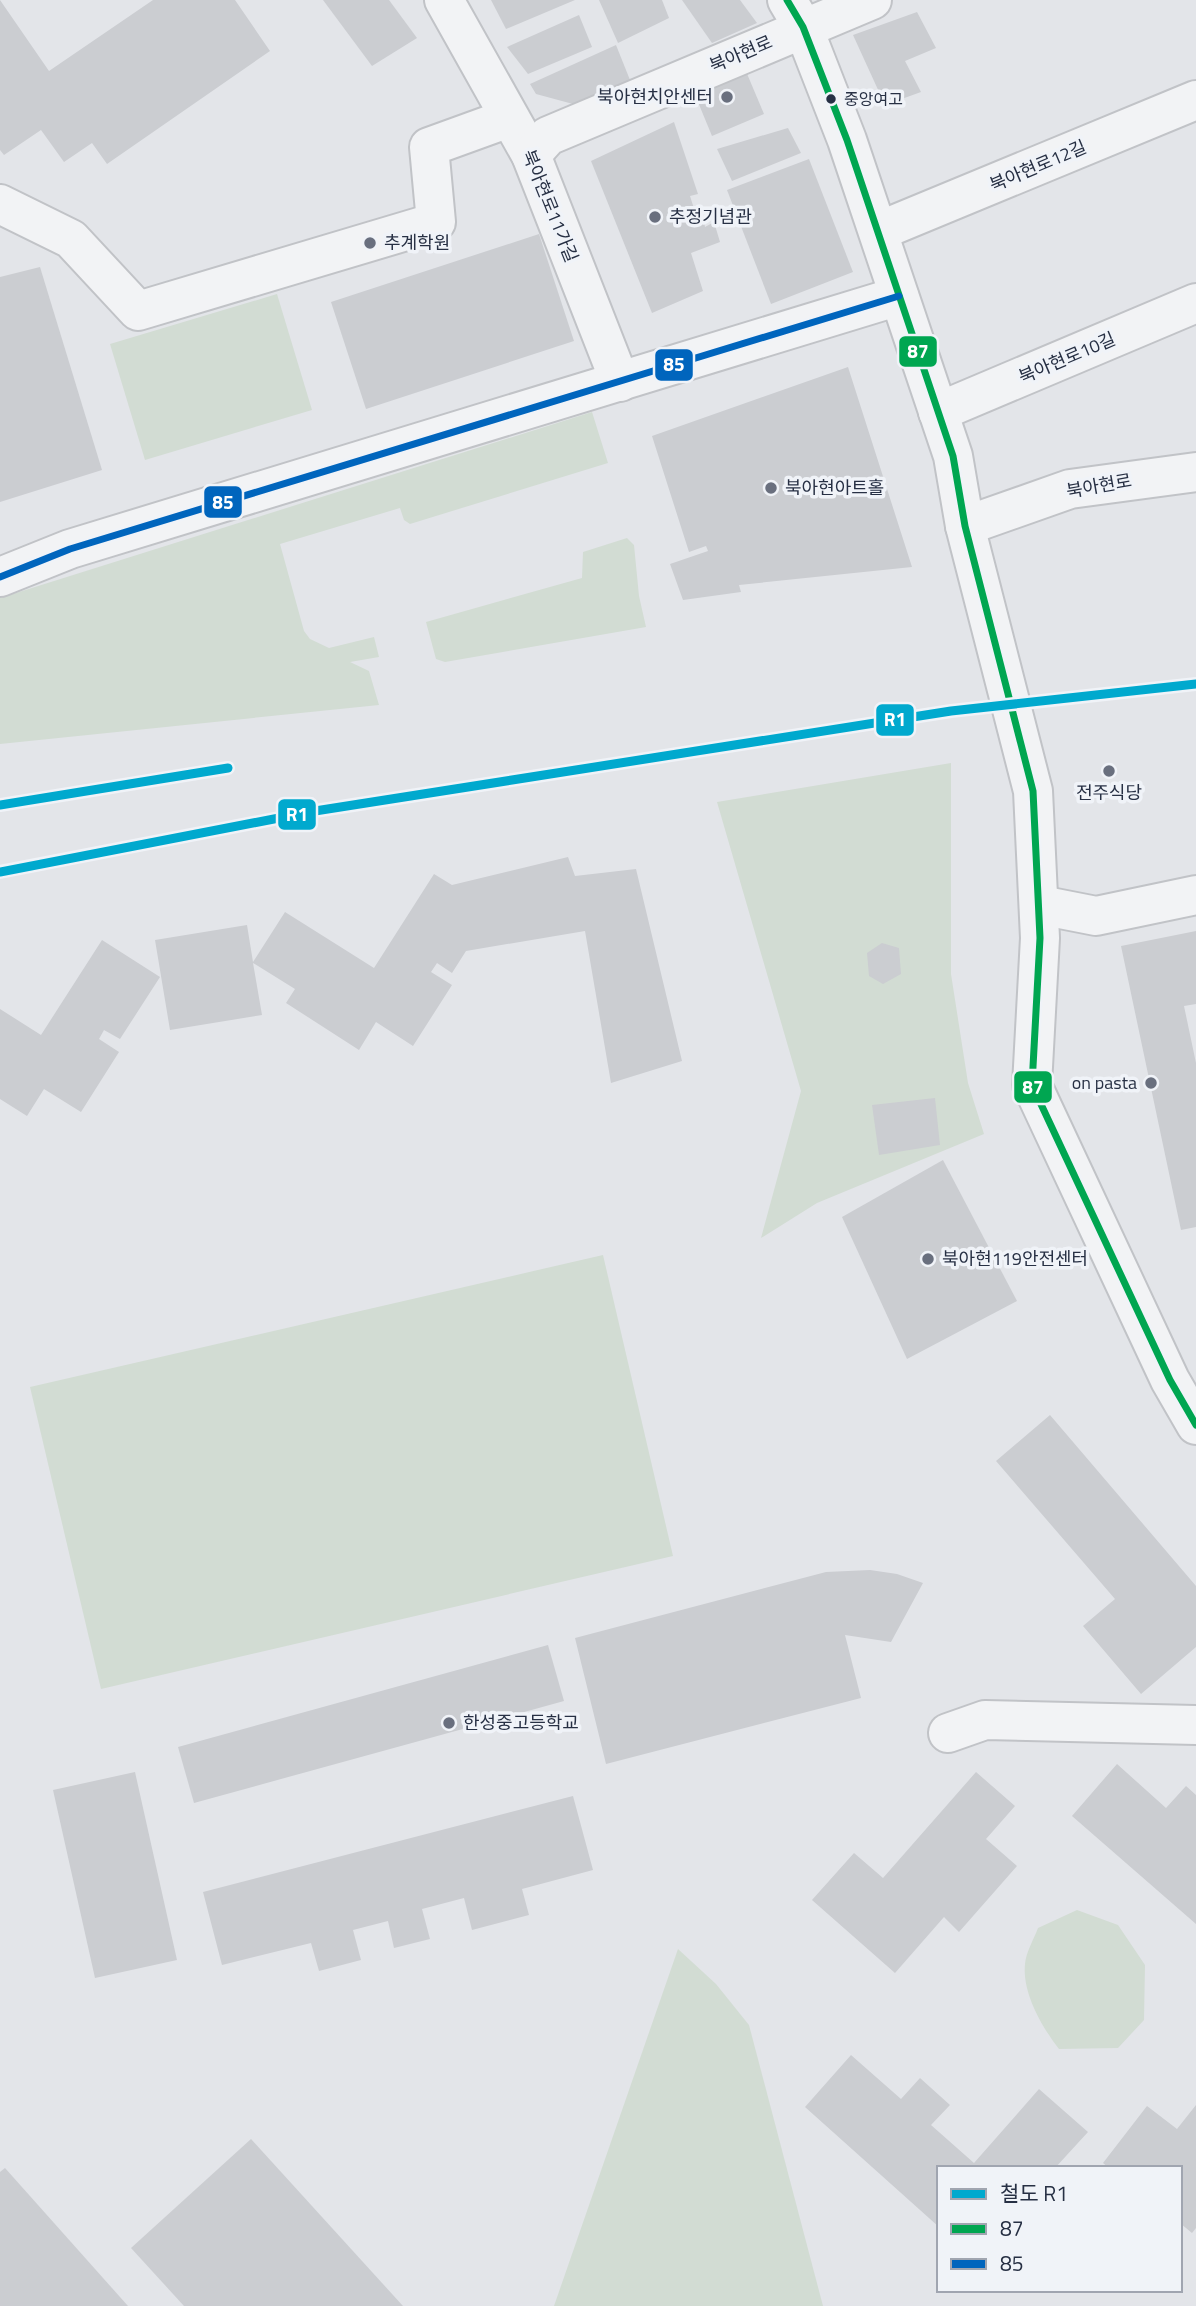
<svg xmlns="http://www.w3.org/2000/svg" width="1196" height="2306" font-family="'Titillium Web','Noto Sans KR',sans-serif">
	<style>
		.green { fill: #d2dcd3 }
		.building { fill: #cbcdd1 }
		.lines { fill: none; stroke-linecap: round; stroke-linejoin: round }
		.minor-casing { stroke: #c1c3c7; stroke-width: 42 }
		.minor { stroke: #f2f3f5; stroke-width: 38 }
		.bus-1-casing { stroke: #f0f3f8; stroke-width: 12 }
		.bus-2-casing { stroke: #f0f3f8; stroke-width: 12 }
		.bus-1 { stroke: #00a651; stroke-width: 7 }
		.bus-2 { stroke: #0065bd; stroke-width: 7 }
		.rail-1-casing { stroke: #f0f3f8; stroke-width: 14 }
		.rail-1 { stroke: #00a9ce; stroke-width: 9 }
		.poi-dot { fill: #696f7e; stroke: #f0f3f8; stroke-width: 2.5 }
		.bus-dot { fill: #273044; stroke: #f0f3f8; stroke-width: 2.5 }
		.labels { text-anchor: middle; stroke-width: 7; stroke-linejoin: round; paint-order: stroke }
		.bus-label { font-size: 16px; fill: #273044; stroke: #f0f3f8; text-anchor: start }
		.street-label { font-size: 18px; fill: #273044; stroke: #f0f3f8 }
		.poi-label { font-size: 18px; fill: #273044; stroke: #f0f3f8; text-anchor: start }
		.line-badge { stroke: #f0f3f8; stroke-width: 2.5 }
		.badge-label { font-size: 19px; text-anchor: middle; font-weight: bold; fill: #fff }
	</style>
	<rect width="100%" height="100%" fill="#e3e5e9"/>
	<!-- green -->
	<g class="green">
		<polygon points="277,294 312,410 145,460 110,344"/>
		<polygon points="592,412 608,463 410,524 404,520 400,508 280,544 304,631 310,639 329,648 374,637 379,657 350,662 369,671 379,705 0,744 0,598"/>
		<polygon points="627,538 634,545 639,596 646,627 445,662 436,659 426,622 582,578 583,552"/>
		<polygon points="951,763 951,974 968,1083 984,1134 817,1203 761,1238 801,1091 717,802"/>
		<polygon points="603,1255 673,1556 101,1689 30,1387"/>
		<path d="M 1077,1910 L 1118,1925 L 1145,1965 L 1144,2020 L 1118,2048 L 1059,2049 C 1042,2027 1022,1993 1025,1964 C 1026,1952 1034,1939 1038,1928 Z"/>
		<polygon points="678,1949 716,1984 749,2025 823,2306 554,2306"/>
	</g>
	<!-- building -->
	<g class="building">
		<polygon points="0,0 49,71 153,0 235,0 270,51 107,164 92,143 64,162 41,130 4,155 0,150"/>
		<polygon points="323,0 389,0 417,38 372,66"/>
		<polygon points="491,0 575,0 506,29"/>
		<polygon points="599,0 662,0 669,18 618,43"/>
		<polygon points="682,0 740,0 757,23 712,43"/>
		<polygon points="917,12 936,48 905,61 921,92 885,105 853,35"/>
		<polygon points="579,15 592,47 528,74 507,47"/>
		<polygon points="616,45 630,80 573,104 536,94 530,84"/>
		<polygon points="745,69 764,114 712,136 693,90"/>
		<polygon points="674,122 698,194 690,196 697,218 703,216 705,227 714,222 720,242 691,253 703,291 652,313 591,161"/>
		<polygon points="788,128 801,153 732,181 717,149"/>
		<polygon points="809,159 853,272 771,304 727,190"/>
		<polygon points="539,234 574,341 366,409 331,302"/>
		<polygon points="40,267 102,470 0,502 0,277"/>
		<polygon points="848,367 912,567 739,585 741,592 683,600 670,564 708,551 706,546 689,552 652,436"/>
		<polygon points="568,857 575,876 636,869 682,1061 611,1083 585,931 466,951 452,973 437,963 431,972 452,985 413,1046 376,1022 359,1050 286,1003 295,989 253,963 262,1015 170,1030 155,940 247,925 253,962 285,912 374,968 434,874 452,885"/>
		<polygon points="1196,931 1196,1004 1184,1006 1196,1063 1196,1227 1181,1230 1121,946"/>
		<polygon points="102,940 160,977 120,1039 104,1030 99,1039 119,1052 81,1112 44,1089 27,1116 0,1099 0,1009 41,1035"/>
		<polygon points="882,943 899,948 901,974 883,984 869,976 867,953"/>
		<polygon points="935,1098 940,1145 879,1155 872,1105"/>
		<polygon points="943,1160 1017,1301 907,1359 842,1217"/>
		<polygon points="1050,1415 1196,1586 1196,1647 1141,1694 1083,1626 1115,1599 996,1461"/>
		<polygon points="870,1570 897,1574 923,1583 891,1642 845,1635 861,1698 606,1764 575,1638 826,1572"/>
		<polygon points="548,1645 564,1701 194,1803 178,1747"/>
		<polygon points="1117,1764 1166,1808 1186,1786 1196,1795 1196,1924 1072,1816"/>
		<polygon points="135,1772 177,1960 95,1978 53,1790"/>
		<polygon points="976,1772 1015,1806 986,1839 1017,1866 959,1932 944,1917 895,1973 812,1900 854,1853 883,1878"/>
		<polygon points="573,1796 593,1870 522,1889 529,1915 472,1930 464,1898 422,1909 430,1939 394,1948 388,1921 353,1930 361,1960 319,1971 311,1943 222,1965 203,1892"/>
		<polygon points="851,2055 901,2099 920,2078 950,2105 931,2125 974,2163 1039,2089 1088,2132 1055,2168 939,2168 939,2227 805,2107"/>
		<polygon points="1196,2105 1196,2228 1192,2233 1180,2223 1180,2168 1109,2168 1103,2163 1147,2106 1177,2129"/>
		<polygon points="251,2139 403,2306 184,2306 131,2248"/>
		<polygon points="5,2168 128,2306 0,2306 0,2172"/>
	</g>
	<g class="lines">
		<!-- minor casing -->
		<g class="minor-casing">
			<g id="minor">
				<polyline points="444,0 531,155 620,382"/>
				<polyline points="787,0 803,27 847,140 953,456 965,526 1033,791 1040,938 1032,1085 1170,1380 1196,1425"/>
				<polyline points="531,155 548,136 872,0"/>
				<polyline points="0,204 71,239 138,311 436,222 429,147 509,118"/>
				<polyline points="879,231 1196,100"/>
				<polyline points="938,412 1196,303"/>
				<polyline points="965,526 1070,489 1196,472"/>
				<polyline points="0,577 70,549 899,296"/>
				<polyline points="1040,905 1096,916 1196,895"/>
				<polyline points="948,1733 985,1720 1196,1725"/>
			</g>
		</g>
		<!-- minor -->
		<use href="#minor" class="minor"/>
		<!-- bus-1 casing -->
		<g class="bus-1-casing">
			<polyline id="bus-1" points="787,0 803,27 847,140 953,456 965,526 1033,791 1040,938 1032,1085 1170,1380 1196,1425"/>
		</g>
		<!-- bus-2 casing -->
		<g class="bus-2-casing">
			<polyline id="bus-2" points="0,577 70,549 899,296"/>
		</g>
		<!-- bus-1 -->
		<use href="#bus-1" class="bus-1"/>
		<!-- bus-2 -->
		<use href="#bus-2" class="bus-2"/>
		<!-- rail-1 casing -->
		<g class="rail-1-casing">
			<g id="rail-1">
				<polyline points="0,805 228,768"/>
				<polyline points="0,872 315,811 951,711 1196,684"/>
			</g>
		</g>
		<!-- rail-1 -->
		<use href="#rail-1" class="rail-1"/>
	</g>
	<!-- markers -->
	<g class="poi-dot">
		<circle cx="727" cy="97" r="7"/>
		<circle cx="655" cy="217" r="7"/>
		<circle cx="370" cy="243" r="7"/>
		<circle cx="771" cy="488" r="7"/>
		<circle cx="1109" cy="771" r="7"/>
		<circle cx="1151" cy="1083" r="7"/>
		<circle cx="928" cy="1259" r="7"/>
		<circle cx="449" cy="1723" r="7"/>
	</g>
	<circle class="bus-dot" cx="831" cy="99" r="6"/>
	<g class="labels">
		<!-- bus labels -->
		<g class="bus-label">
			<text x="844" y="105">중앙여고</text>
		</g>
		<!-- street labels -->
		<g class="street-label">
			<text transform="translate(741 54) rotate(-23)" y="6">북아현로</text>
			<text transform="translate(1038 166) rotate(-23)" y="6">북아현로12길</text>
			<text transform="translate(550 206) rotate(68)" y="6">북아현로11가길</text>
			<text transform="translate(1067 358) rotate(-23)" y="6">북아현로10길</text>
			<text transform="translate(1099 486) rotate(-10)" y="6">북아현로</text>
		</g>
		<!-- poi labels -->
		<g class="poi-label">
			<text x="713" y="103" text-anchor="end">북아현치안센터</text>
			<text x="669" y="223">추정기념관</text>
			<text x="384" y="249">추계학원</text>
			<text x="785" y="494">북아현아트홀</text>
			<text x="1109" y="799" text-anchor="middle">전주식당</text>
			<text x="1137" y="1089" text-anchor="end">on pasta</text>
			<text x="942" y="1265">북아현119안전센터</text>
			<text x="463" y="1729">한성중고등학교</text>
		</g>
	</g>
	<g class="line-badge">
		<rect x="898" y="335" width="40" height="33" rx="7" fill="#00a651"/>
		<rect x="654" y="348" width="40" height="34" rx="7" fill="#0065bd"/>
		<rect x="203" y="485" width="40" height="34" rx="7" fill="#0065bd"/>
		<rect x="875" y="703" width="40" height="34" rx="7" fill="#00a9ce"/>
		<rect x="277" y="798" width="40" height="33" rx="7" fill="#00a9ce"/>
		<rect x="1013" y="1070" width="40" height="34" rx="7" fill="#00a651"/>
	</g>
	<g class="badge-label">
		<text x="918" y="358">87</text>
		<text x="674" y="371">85</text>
		<text x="223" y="509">85</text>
		<text x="895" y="726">R1</text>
		<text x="297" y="821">R1</text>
		<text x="1033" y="1094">87</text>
	</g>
	<!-- legend -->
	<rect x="937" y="2166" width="245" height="126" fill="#f0f3f8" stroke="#a0a5b0" stroke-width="2"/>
	<rect x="951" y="2189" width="35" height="10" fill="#00a9ce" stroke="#a0a5b0" stroke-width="2"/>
	<text x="1000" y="2201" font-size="21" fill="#273044">철도 R1</text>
	<rect x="951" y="2224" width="35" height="10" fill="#00a651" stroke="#a0a5b0" stroke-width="2"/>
	<text x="1000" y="2236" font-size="21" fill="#273044">87</text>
	<rect x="951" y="2259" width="35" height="10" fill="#0065bd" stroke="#a0a5b0" stroke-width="2"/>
	<text x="1000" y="2271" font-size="21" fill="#273044">85</text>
</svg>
